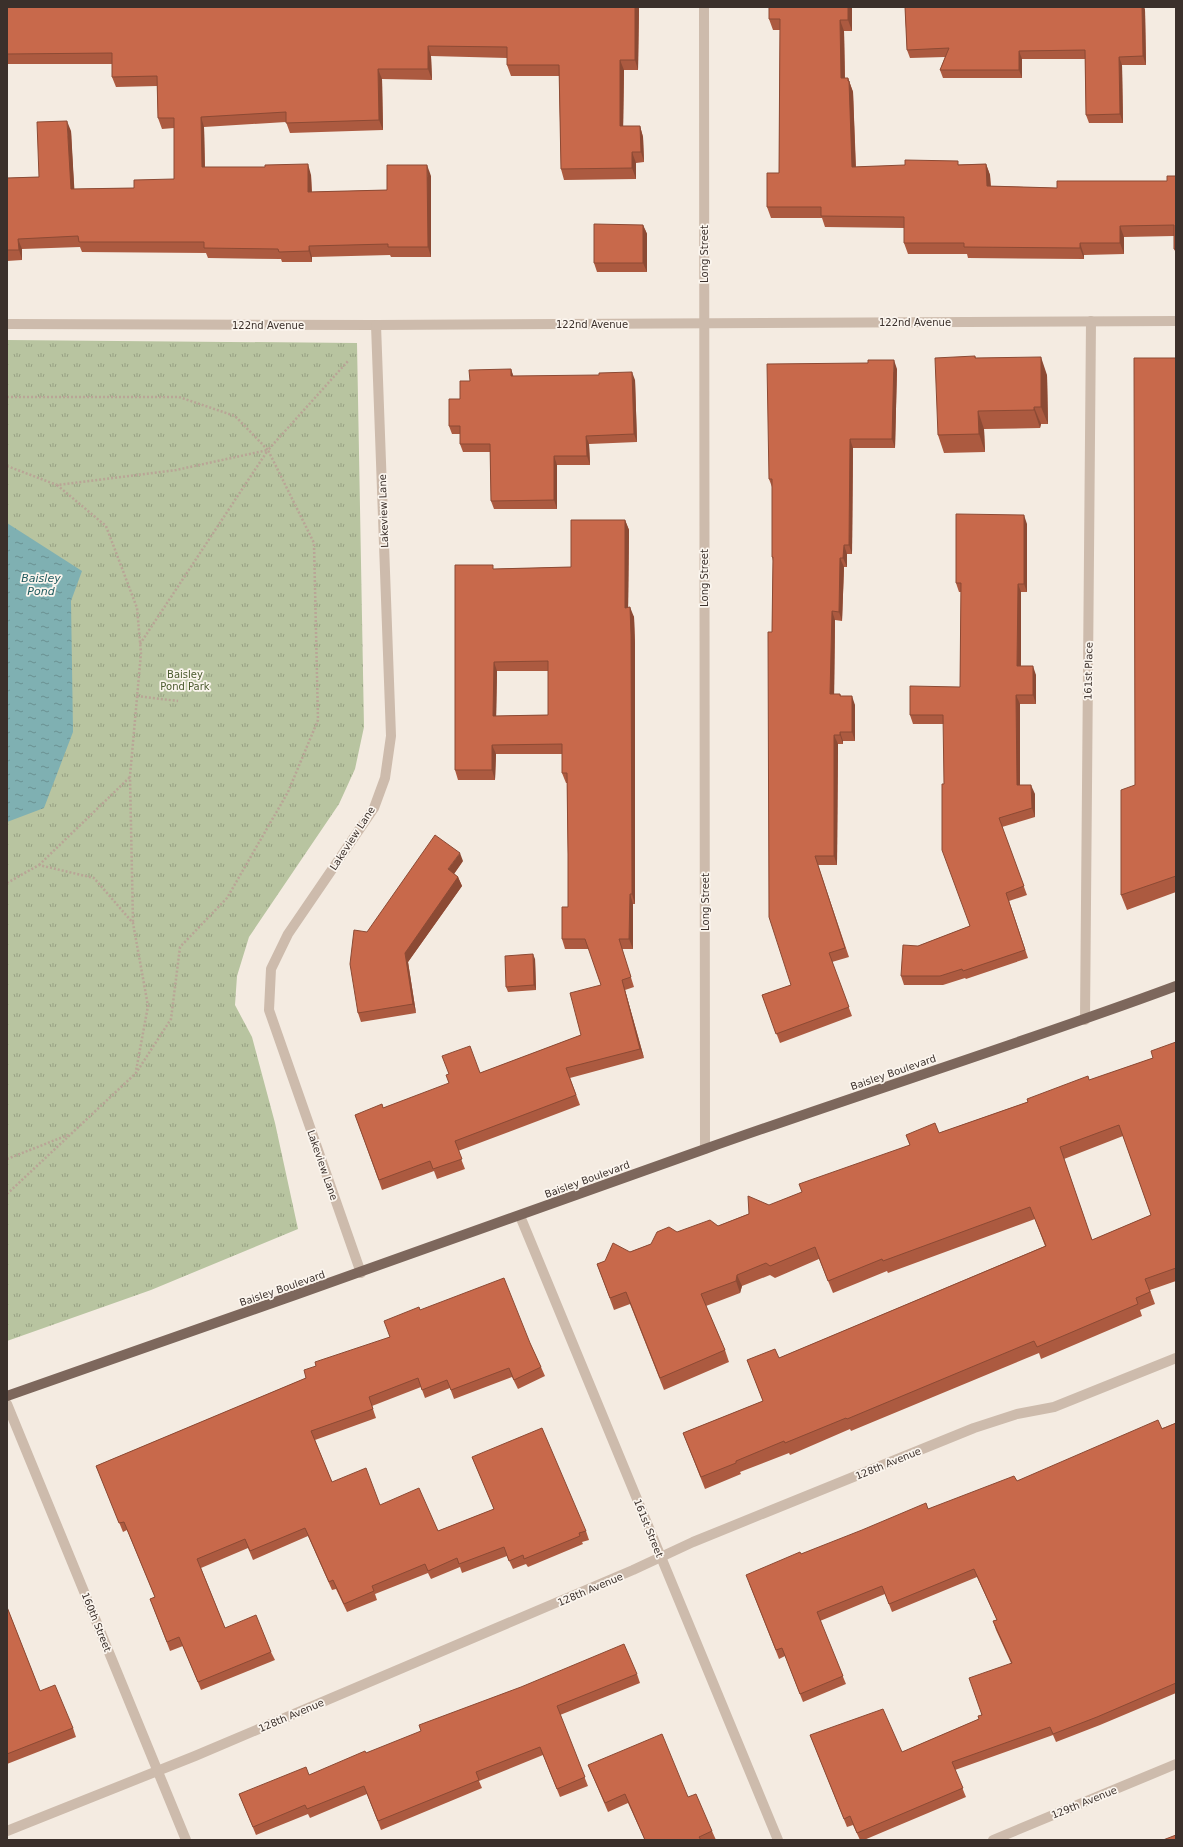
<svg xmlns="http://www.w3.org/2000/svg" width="1183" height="1847" font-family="'DejaVu Sans',sans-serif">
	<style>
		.park { fill: url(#park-tufts) }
		.water { fill: url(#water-ripples) }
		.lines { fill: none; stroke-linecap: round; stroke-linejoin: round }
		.path { stroke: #b9a596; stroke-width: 2.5; stroke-dasharray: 2 2; stroke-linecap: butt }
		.minor { stroke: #cdbbac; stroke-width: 10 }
		.major { stroke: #7d675c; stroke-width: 10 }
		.wall { fill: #ac5a40; fill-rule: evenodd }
		.shaded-wall { fill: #8c4a34 }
		.building { fill: #c8694b; stroke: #8c4a34; fill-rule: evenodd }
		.labels { text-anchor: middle; stroke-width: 3.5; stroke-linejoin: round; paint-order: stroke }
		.street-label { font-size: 10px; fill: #3b302b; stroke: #fbf5ee }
		.park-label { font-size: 10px; fill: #4a5a2e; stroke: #fbf5ee }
		.water-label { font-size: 11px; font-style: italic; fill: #1f5a5e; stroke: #fbf5ee }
	</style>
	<defs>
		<pattern id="park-tufts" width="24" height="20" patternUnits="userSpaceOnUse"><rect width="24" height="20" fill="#b8c4a0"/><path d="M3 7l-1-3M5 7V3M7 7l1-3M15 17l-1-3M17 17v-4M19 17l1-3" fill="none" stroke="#97a083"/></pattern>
		<pattern id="water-ripples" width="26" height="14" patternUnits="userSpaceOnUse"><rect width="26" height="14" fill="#7fb0b2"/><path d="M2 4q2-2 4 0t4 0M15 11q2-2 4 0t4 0" fill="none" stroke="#699091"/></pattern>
	</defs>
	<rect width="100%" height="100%" fill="#f4ebe1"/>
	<!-- park -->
	<polygon class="park" points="7,340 357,343 364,727 355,769 339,804 249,937 237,976 235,1005 252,1037 275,1123 298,1229 151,1290 7,1341"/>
	<!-- water -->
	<polygon class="water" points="7,523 82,571 71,601 73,732 44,808 7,822"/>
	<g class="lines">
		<!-- path -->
		<g class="path">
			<polyline points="7,397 179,397 235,416 268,450"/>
			<polyline points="7,466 57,485 176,470 268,450"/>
			<polyline points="57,485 106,526 137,608 141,653 130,776 133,923"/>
			<polyline points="140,644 268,450"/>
			<polyline points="137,696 178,701"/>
			<polyline points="39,865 130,777"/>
			<polyline points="7,883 39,865 94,878 133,923 148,1006 136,1071"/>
			<polyline points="7,1159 68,1135"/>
			<polyline points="7,1194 136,1073 171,1019 180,947 227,898 288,792 318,720 314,543 268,450 348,361"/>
		</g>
		<!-- minor -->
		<g class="minor">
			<polyline points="704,7 705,1149"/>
			<polyline points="7,324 376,325 1176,321"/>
			<polyline points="1085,1020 1091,321"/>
			<polyline points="520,1216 778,1840"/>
			<polyline points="361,1273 269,1010 271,969 288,934 374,808 385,778 391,736 376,325"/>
			<polyline points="7,1404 186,1840"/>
			<polyline points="7,1831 195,1756 633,1570 693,1542 974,1428 1017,1414 1054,1407 1176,1358"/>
			<polyline points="993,1840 1176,1764"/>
		</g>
		<!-- major -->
		<path class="major" d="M 7,1396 C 240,1315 473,1232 705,1149 C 862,1093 1020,1044 1176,986"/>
	</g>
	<!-- wall -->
	<g class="wall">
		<polygon points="7,7 639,7 638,70 624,70 623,126 640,126 643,137 644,162 636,163 636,179 564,180 561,169 559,76 511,76 507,65 507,58 431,56 432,80 382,79 383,130 290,133 286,122 204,127 205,167 311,175 312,192 387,190 431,176 431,257 391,257 390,255 312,257 312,262 282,262 281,259 208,258 206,253 82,252 80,247 22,249 22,260 7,261 7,178 39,177 71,131 74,189 134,188 174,179 174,128 162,129 158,118 157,86 116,87 112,77 112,64 7,64"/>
		<polygon points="852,7 852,31 844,31 845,78 848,78 853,92 856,167 986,164 990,175 991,186 1057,188 1167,181 1176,176 1176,253 1174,249 1174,236 1124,237 1124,254 1084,255 1084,259 968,258 967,254 908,254 904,243 904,228 825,227 822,218 771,218 767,207 779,173 780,30 773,30 769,19"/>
		<polygon points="905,7 1144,7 1145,10 1146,65 1122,65 1123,123 1089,123 1086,115 1085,59 1022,59 1022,78 943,78 940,70 945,57 910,58 907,50"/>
		<polygon points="643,225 647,234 647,272 597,272 594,263"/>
		<polygon points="975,356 976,358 1047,375 1048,424 1041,424 1040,428 984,429 985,452 944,453 938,435"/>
		<polygon points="1176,358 1176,892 1127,910 1121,895 1135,785"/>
		<polygon points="511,369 513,376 635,380 637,442 589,444 590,465 557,465 557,509 494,509 491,501 490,452 463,452 460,444 460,434 452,434 449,426 460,399 470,381"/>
		<polygon points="897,369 895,448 853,448 852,554 847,554 847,567 844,567 842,621 835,620 834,694 840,694 841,696 855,705 855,741 843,741 843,744 838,744 837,865 818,865 849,957 832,962 852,1016 780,1043 762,995 791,985 772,632 773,561 772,557 772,487 769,479"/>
		<path d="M 625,520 L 629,530 L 628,608 L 634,617 L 635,644 L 635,904 L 633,904 L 633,949 L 622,949 L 634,987 L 625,990 L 644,1058 L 570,1078 L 580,1105 L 458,1151 L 465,1169 L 437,1179 L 434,1171 L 382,1190 L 355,1115 L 383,1108 L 480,1073 L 581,1035 L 601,985 L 589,949 L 565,949 L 562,939 L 568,907 L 568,854 L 567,783 L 566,783 L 562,773 L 562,754 L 496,754 L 495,780 L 458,780 L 455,770 L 495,569 L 571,567 ZM 497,671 L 548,671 L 548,715 L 496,716 Z"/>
		<polygon points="1027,524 1027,592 1021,592 1021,666 1036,675 1036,704 1020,704 1020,785 1035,794 1035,817 1002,827 1027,895 1009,901 1028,958 966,979 965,978 943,985 904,985 901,976 918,946 970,926 944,784 944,724 913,724 910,715 960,687 961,592 959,592 956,583"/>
		<polygon points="463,861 454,874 458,877 462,886 408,962 416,1013 361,1022 358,1013 367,932"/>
		<polygon points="535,959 536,990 508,992 506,987"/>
		<path d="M 1176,1042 L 1176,1281 L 1150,1290 L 1155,1304 L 1140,1310 L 1142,1316 L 1041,1359 L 1039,1353 L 851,1431 L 850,1429 L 790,1455 L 789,1453 L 740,1472 L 741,1474 L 705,1489 L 683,1433 L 763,1401 L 747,1360 L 779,1358 L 1045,1246 L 1035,1219 L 888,1273 L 887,1271 L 833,1293 L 819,1259 L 775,1278 L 770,1275 L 742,1286 L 740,1293 L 706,1306 L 725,1350 L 729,1362 L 664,1390 L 630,1304 L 614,1310 L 597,1264 L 651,1244 L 677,1232 L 718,1226 L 802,1192 L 910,1145 L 906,1135 L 939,1133 L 1153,1058 ZM 1123,1136 L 1151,1215 L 1092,1240 L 1064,1159 Z"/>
		<polygon points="420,1310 530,1343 541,1367 545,1376 518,1389 512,1377 454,1399 450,1388 425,1398 421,1387 372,1406 376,1418 315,1440 332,1482 380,1505 438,1531 494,1509 472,1457 586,1531 589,1540 582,1542 583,1544 528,1567 526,1564 513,1569 507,1556 462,1573 460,1567 431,1579 428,1573 375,1594 377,1600 347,1612 336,1589 332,1590 308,1536 253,1560 248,1548 201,1568 225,1628 271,1652 275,1660 201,1690 183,1646 170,1651 150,1599 155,1597 127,1530 123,1532 96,1466 306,1378 316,1366 390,1337"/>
		<polygon points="1176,1423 1176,1693 1100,1725 1056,1742 1053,1735 955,1770 966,1797 864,1840 860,1840 853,1825 847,1827 810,1735 902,1752 979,1719 1011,1663 996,1630 993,1621 997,1620 977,1577 892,1612 885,1594 820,1621 846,1684 803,1702 785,1656 779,1659 749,1583 801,1554 928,1509 1017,1481"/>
		<polygon points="7,1607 40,1691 73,1728 76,1737 7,1764"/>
		<polygon points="637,1674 640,1683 560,1715 588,1786 560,1797 543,1755 479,1781 482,1788 381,1830 367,1794 310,1818 308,1814 256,1835 239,1794 309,1775 366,1753"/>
		<polygon points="588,1765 688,1797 712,1831 716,1840 645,1840 628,1803 608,1812"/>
	</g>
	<!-- shaded-wall -->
	<g class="shaded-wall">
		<polygon points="635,7 639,7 638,70 635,60"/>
		<polygon points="848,7 852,7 852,31 848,20"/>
		<polygon points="1142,7 1144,7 1145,10 1146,65 1143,56"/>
		<polygon points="840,20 844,31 845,89 841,78"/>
		<polygon points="428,46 431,56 432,80 428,69"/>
		<polygon points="1019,51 1022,59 1022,78 1019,70"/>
		<polygon points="1119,57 1122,65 1123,123 1120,114"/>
		<polygon points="620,60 624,70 623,137 620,126"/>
		<polygon points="378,69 382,79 383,130 379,120"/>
		<polygon points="848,78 853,92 856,178 852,167"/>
		<polygon points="201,117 204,127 205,177 202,167"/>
		<polygon points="67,121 71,131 75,200 71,189"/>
		<polygon points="640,126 643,137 644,162 641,152"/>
		<polygon points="632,152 636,163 636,179 632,168"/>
		<polygon points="308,164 311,175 312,203 308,192"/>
		<polygon points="986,164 990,175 991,198 987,186"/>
		<polygon points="427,165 431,176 431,257 428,247"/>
		<polygon points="643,225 647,234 647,272 643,263"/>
		<polygon points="1120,226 1124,237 1124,254 1120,243"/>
		<polygon points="18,239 22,249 22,260 19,250"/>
		<polygon points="1080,243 1084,255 1084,259 1080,248"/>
		<polygon points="309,246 312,257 312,262 309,251"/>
		<polygon points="1041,357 1047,375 1048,424 1041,407"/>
		<polygon points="894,360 897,369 895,448 892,439"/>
		<polygon points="511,369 514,378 511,376"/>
		<polygon points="632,372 635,380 637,442 634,434"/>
		<polygon points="1034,407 1041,424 1040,428 1034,410"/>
		<polygon points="978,411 984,429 985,452 979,434"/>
		<polygon points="586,436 589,444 590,465 587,456"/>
		<polygon points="850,439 853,448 852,554 849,545"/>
		<polygon points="554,456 557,465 557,509 554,500"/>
		<polygon points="1024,515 1027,524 1027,592 1024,584"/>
		<polygon points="625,520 629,530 628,617 625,608"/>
		<polygon points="844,545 847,554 847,567 843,558"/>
		<polygon points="840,558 844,567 842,621 839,612"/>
		<polygon points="1018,584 1021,592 1021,675 1017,666"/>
		<polygon points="630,607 634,617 635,644 635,904 632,894"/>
		<polygon points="832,611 835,620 834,703 830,694"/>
		<polygon points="494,662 497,671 496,726 493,716"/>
		<polygon points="1033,666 1036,675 1036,704 1033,695"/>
		<polygon points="1016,695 1020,704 1020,794 1017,785"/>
		<polygon points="852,696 855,705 855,741 852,732"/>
		<polygon points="840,732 843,741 843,744 840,735"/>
		<polygon points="834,735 838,744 837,865 834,856"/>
		<polygon points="492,745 496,754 495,780 492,770"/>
		<polygon points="1031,785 1035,794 1035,817 1032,808"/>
		<polygon points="460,853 463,861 451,878 448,869"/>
		<polygon points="458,877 462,886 408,962 416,1013 413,1004 405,953"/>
		<polygon points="630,894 633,904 633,949 629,939"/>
		<polygon points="533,954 535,959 536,990 534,985"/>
		<polygon points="622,980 625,990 644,1058 640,1049"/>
		<polygon points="737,1275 742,1286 740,1293 736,1281"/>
	</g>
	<!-- building -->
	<g class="building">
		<polygon points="7,7 635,7 635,60 620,60 620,126 640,126 641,152 632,152 632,168 561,169 559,65 507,65 507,47 428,46 428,69 378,69 379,120 286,123 286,112 201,117 202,167 265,167 265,165 308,164 308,192 387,190 387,165 427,165 428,247 388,247 388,244 309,246 309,251 279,252 278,249 204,248 204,242 79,242 78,236 18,239 19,250 7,250 7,178 39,177 37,122 67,121 71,189 134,188 134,180 174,179 174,118 158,118 157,76 112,77 112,53 7,54"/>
		<polygon points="769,7 848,7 848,20 840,20 841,78 848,78 848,81 849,81 852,167 905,165 905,160 958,161 958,165 986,164 987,186 1057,188 1057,181 1167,181 1167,176 1176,176 1176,249 1174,249 1174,225 1120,226 1120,243 1080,243 1080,248 964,247 964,243 904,243 904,217 821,216 821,207 767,207 767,173 779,173 780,19 769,19"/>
		<polygon points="905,7 1142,7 1143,56 1119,57 1120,114 1086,115 1085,50 1019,51 1019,70 940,70 949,48 907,50"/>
		<polygon points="594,224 643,225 643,263 594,263"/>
		<polygon points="975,356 975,358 1041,357 1041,407 1034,407 1034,410 978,411 979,434 938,435 935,358"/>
		<polygon points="1134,358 1176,358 1176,876 1121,895 1121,790 1135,785"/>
		<polygon points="868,360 894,360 892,439 850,439 849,545 844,545 843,558 840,558 839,612 832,611 830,694 840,694 840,696 852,696 852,732 840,732 840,735 834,735 834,856 815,856 845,948 829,953 849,1007 776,1034 762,995 791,985 769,917 768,632 772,632 773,557 772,557 772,479 769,479 767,364 868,363"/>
		<polygon points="511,369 511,376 599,375 599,373 632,372 634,434 586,436 587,456 554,456 554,500 491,501 490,444 460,444 460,426 449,426 449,399 460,399 460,381 470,381 469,370"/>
		<polygon points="956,514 1024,515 1024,584 1018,584 1017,666 1033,666 1033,695 1016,695 1017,785 1031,785 1032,808 999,818 1024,886 1006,893 1025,950 963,971 962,969 940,976 901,976 903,945 918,946 970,926 942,850 942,784 944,784 943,715 910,715 910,686 960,687 961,583 956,583"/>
		<path d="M 571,520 L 625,520 L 625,608 L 630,607 L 631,635 L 632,894 L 630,894 L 629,939 L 619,939 L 631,977 L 622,980 L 640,1049 L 566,1068 L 576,1095 L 455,1141 L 462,1159 L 433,1169 L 430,1161 L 379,1180 L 355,1115 L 382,1104 L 383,1108 L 449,1083 L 446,1075 L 449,1074 L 442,1056 L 470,1046 L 480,1073 L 581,1035 L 570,993 L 601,985 L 585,939 L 562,939 L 562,907 L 568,907 L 568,854 L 567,773 L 562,773 L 562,744 L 492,745 L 492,770 L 455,770 L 455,565 L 493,565 L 493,569 L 571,567 ZM 548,661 L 548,715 L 493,716 L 494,662 Z"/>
		<polygon points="435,835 460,853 448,869 458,877 405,953 413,1004 358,1013 350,964 354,930 367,932"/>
		<polygon points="533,954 534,985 506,987 505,956"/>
		<path d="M 1176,1042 L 1176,1268 L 1145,1279 L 1150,1292 L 1136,1298 L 1138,1304 L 1037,1347 L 1034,1341 L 847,1419 L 846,1418 L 785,1443 L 784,1441 L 736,1461 L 736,1463 L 701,1477 L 683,1433 L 763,1401 L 747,1360 L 775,1349 L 779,1358 L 1046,1246 L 1030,1207 L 883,1261 L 882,1259 L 828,1281 L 815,1247 L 770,1266 L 766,1263 L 737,1275 L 736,1281 L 701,1294 L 725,1350 L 660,1378 L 626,1292 L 610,1298 L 597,1264 L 605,1261 L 613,1243 L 630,1252 L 651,1244 L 657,1232 L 669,1227 L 677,1232 L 710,1220 L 718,1226 L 749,1214 L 748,1196 L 769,1205 L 802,1192 L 799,1184 L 910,1145 L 906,1135 L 935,1123 L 939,1133 L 1028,1102 L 1027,1099 L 1088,1076 L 1089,1080 L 1153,1058 L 1151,1051 ZM 1119,1125 L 1151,1215 L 1092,1240 L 1060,1147 Z"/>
		<polygon points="504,1278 530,1343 541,1367 514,1380 509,1368 451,1390 447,1380 422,1390 418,1378 369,1397 373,1409 311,1431 332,1482 366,1468 380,1505 419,1488 438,1531 494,1509 472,1457 542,1428 586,1531 579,1533 580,1536 524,1559 523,1555 509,1561 504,1547 459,1564 457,1558 428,1571 425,1564 372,1586 374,1591 344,1604 333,1580 329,1582 305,1528 250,1551 245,1539 197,1559 225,1628 256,1615 271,1652 198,1682 179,1637 167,1642 150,1599 155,1597 124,1522 119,1523 96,1466 306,1378 304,1370 316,1366 315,1362 390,1337 384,1321 419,1307 420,1310"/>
		<polygon points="1158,1420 1162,1429 1176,1423 1176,1683 1097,1717 1053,1734 1050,1727 952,1762 963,1788 857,1833 850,1816 844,1819 810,1735 883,1709 902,1752 979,1719 978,1716 982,1715 969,1678 1012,1663 993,1621 997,1620 974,1569 889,1604 882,1586 817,1612 843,1676 800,1694 782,1648 776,1650 746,1575 800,1552 801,1554 862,1530 926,1503 928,1509 1014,1476 1017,1481"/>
		<polygon points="7,1607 40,1691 55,1685 73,1728 7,1754"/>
		<polygon points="624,1644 637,1674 557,1706 585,1777 557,1789 540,1747 476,1772 479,1780 378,1821 364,1786 307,1809 305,1805 253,1827 239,1794 306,1767 309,1775 365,1751 366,1753 421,1731 419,1725 521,1687"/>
		<polygon points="662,1734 688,1797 696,1794 712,1831 699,1837 701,1840 645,1840 625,1794 605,1803 588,1765"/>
		<polygon points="1176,1835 1176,1840 1163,1840"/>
	</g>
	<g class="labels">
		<!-- street labels -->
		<g class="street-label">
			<text transform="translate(704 254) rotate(-90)" y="4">Long Street</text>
			<text x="915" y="326">122nd Avenue</text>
			<text x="592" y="328">122nd Avenue</text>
			<text x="268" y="329">122nd Avenue</text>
			<text transform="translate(383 511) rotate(-92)" y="4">Lakeview Lane</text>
			<text transform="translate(704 578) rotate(-90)" y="4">Long Street</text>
			<text transform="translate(1088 671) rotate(-89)" y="4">161st Place</text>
			<text transform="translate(352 838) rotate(-57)" y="4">Lakeview Lane</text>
			<text transform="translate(705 902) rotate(-90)" y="4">Long Street</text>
			<text transform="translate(893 1072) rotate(-19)" y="4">Baisley Boulevard</text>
			<text transform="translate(323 1165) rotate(71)" y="4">Lakeview Lane</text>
			<text transform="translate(587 1179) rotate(-20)" y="4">Baisley Boulevard</text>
			<text transform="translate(282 1288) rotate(-19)" y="4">Baisley Boulevard</text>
			<text transform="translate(888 1463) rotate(-22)" y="4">128th Avenue</text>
			<text transform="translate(649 1528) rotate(68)" y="4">161st Street</text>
			<text transform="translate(590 1589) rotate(-23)" y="4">128th Avenue</text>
			<text transform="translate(97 1622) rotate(68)" y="4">160th Street</text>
			<text transform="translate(291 1715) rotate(-23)" y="4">128th Avenue</text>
			<text transform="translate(1084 1802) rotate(-22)" y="4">129th Avenue</text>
		</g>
		<!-- park labels -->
		<g class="park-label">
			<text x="185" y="678">Baisley<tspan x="185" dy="12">Pond Park</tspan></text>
		</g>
		<!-- water labels -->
		<g class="water-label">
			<text x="41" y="582">Baisley<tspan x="41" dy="13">Pond</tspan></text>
		</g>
	</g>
	<!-- border -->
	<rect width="1183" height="1847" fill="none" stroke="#3b302b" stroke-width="16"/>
</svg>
